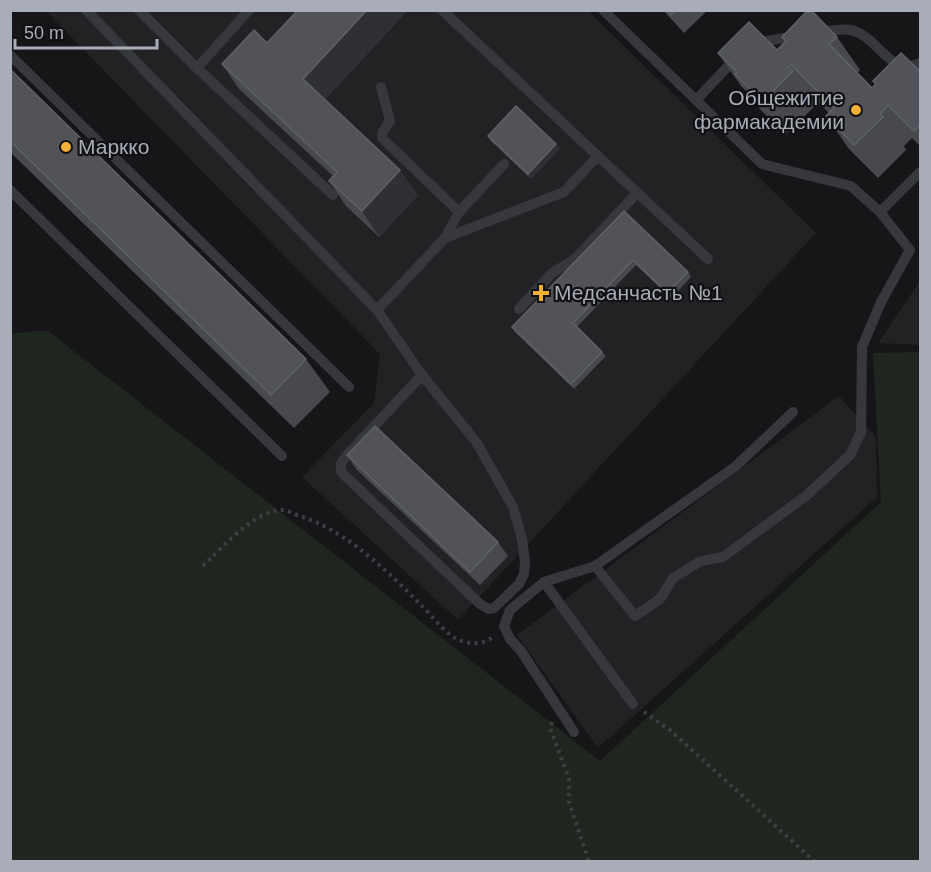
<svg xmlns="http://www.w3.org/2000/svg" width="931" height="872" font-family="Arial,sans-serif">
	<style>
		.built { fill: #222225 }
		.green { fill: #1e261f }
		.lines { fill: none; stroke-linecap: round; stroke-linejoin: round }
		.path { stroke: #3d3f44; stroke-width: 4; stroke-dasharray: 3 4.5; stroke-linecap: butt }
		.service { stroke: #37383d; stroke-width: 10 }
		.wall { fill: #47494d }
		.shaded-wall { fill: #2f3033 }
		.building { fill: #525359; stroke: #5f6168; stroke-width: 1.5 }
		.poi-dot { fill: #f2b134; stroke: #111113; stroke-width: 2 }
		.labels { text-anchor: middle; stroke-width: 4.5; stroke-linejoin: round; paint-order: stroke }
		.poi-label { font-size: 21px; fill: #a8adb8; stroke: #111113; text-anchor: start }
	</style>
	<rect width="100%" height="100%" fill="#161618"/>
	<!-- built -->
	<g class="built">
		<polygon points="46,11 588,11 816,233 458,620 302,477 374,403 380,354"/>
		<polygon points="920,281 920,345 878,343"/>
		<polygon points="839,396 876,437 877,497 598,748 517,635"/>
	</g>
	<!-- green -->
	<polygon class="green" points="34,331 48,331 600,761 881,502 873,353 920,352 920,861 11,861 10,334"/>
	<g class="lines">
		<!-- path -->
		<g class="path">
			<path d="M 203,566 C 222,548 255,509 284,510 C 288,511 293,513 297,515 C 346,530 385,569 421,605 C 431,615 442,629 453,637 C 466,645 484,646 495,635"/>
			<polyline points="644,712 670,730 815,862"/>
			<polyline points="552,722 550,728 569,779 569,802 589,862"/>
		</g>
		<!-- service -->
		<g class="service">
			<polyline points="86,10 377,310 422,375 477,443 513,507 522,539 525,562 524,574 519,584 494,608 489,609 480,604 341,472 341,463 347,455 422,375"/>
			<polyline points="139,10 197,68 333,195"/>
			<polyline points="442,10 708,259"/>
			<polyline points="603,10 762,164 851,186 880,212 919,173 920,175"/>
			<path d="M 818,33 C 828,31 841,28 851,30 C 878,36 890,78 920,63"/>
			<polyline points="755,43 796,36"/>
			<polyline points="10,55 349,387"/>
			<polyline points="197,68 249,10"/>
			<polyline points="381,87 390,121 382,133 382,138 459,212"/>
			<polyline points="696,100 736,58"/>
			<polyline points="10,190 282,456"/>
			<polyline points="445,238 459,212 504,164"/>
			<polyline points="519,309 552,273 574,260 637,193"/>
			<polyline points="377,310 445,238 564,192 598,156"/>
			<polyline points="595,566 635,616 660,599 673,578 701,561 723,557 807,495 850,455 861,432 862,347 881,302 910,250 880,212"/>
			<polyline points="544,582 633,704"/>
			<polyline points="574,732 521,651 510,639 504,626 510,610 544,582 595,566 736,466 793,412"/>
		</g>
	</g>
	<!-- wall -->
	<g class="wall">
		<polygon points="298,10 408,10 325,99 418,195 379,237 346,206 329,181 333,176 239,89 222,64 267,43"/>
		<polygon points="663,10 708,10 684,33"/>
		<polygon points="782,37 837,37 860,70 857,73 872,88 875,85 873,81 921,72 921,147 912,138 904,146 906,150 878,178 849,149 826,116 829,113 814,98 812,99 816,105 785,135 758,107 748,93 741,86 718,53 777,50 785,42"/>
		<polygon points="10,69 306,359 330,392 294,428 10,152"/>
		<polygon points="488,136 560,148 531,179 491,141"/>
		<polygon points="624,211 688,272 691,277 671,298 636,265 577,327 606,356 574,389 515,332 512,327"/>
		<polygon points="347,455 498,542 508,556 480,585 356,469"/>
	</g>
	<!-- shaded-wall -->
	<g class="shaded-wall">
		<polygon points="367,10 408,10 320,104 303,79"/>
		<polygon points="556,144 560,148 531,179 528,174"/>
		<polygon points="400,170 418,195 379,237 362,211"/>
	</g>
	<!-- building -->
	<g class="building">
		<polygon points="298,10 367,10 303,79 400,170 362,211 329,181 337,172 222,64 254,30 267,43"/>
		<polygon points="667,10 676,10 671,15"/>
		<polygon points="808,10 811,10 837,37 829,44 872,88 876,84 873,81 901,53 921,72 921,124 914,131 888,105 880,114 883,117 854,145 826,116 834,108 791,65 788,67 793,71 762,102 735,74 737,72 718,53 749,22 777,50 786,41 782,37"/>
		<polygon points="10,69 306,359 271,395 10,141"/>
		<polygon points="516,106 556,144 528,174 488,136"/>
		<polygon points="624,211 688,272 667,293 633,260 573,323 602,352 571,384 512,327"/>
		<polygon points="375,426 498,542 470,572 347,455"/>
	</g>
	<!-- markers -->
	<g class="poi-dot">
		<circle cx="856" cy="110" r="6"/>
		<circle cx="66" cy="147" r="6"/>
		<path d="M538 284h6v6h6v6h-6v6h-6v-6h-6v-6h6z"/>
	</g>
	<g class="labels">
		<!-- poi labels -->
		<g class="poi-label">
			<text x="844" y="105" text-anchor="end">Общежитие<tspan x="844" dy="24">фармакадемии</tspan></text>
			<text x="78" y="154">Маркко</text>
			<text x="554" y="300">Медсанчасть №1</text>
		</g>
	</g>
	<!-- border -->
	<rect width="931" height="872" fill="none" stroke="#a8adb8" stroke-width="24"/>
	<!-- scale -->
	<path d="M15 39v9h142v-9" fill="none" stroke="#a8adb8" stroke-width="3"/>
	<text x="24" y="39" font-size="18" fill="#a8adb8" stroke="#111113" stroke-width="4.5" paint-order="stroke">50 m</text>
</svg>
